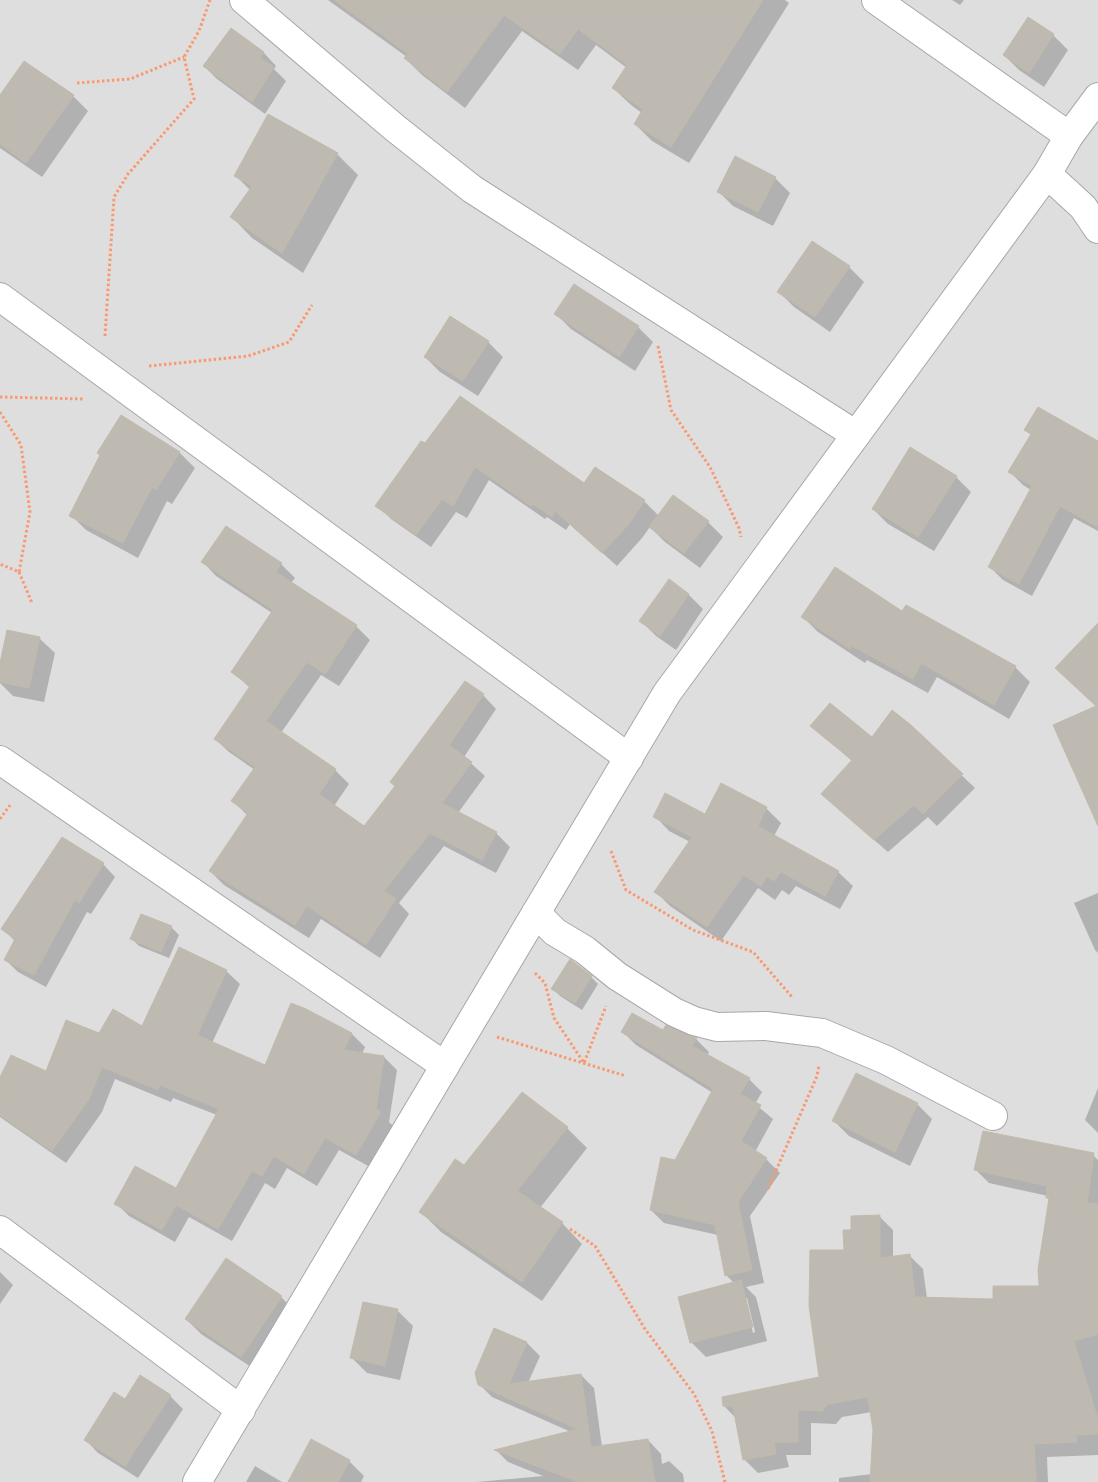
<svg xmlns="http://www.w3.org/2000/svg" width="1098" height="1482" font-family="Quicksand,sans-serif">
	<style>
		.residential { fill: #dfdede }
		.shadow { fill: #0003; fill-rule: evenodd }
		.building { fill: #beb9b1; stroke: #c3baaa }
		.lines { fill: none; stroke-linecap: round; stroke-linejoin: round }
		.street-casing { stroke: #a8a8a8; stroke-width: 30 }
		.path { stroke: #f99971; stroke-width: 3; stroke-dasharray: 2.5 2.5; stroke-linecap: butt }
		.street { stroke: #fff; stroke-width: 28 }
	</style>
	<rect width="100%" height="100%" fill="#f1f0e8"/>
	<!-- residential -->
	<rect class="residential" x="0" y="0" width="1098" height="1482"/>
	<!-- shadow -->
	<g class="shadow">
		<polygon points="328,0 785,0 789,3 689,163 652,141 635,124 642,113 631,105 613,88 627,68 596,45 578,70 522,31 465,108 422,75 405,58 407,57"/>
		<polygon points="952,0 964,0 960,5"/>
		<polygon points="1028,19 1053,35 1068,50 1044,87 1019,70 1004,55"/>
		<polygon points="231,30 264,53 276,66 274,69 286,81 265,114 217,79 204,66"/>
		<polygon points="73,96 88,111 42,177 0,148 0,97"/>
		<polygon points="337,154 358,175 303,273 252,238 232,217 251,191 235,175"/>
		<polygon points="775,178 790,193 773,226 733,206 718,191"/>
		<polygon points="849,267 864,282 830,332 794,307 779,292"/>
		<polygon points="574,286 638,327 653,342 635,371 571,329 556,314"/>
		<polygon points="488,342 503,357 478,396 440,372 425,357"/>
		<polygon points="121,417 180,453 195,468 172,504 167,501 138,558 86,530 71,515"/>
		<polygon points="1026,430 1098,441 1098,531 1074,518 1032,596 1003,580 990,567 1031,490 1023,485 1010,472 1031,435"/>
		<polygon points="422,442 644,501 659,516 708,522 723,537 700,568 665,542 650,527 642,538 617,566 570,524 566,530 547,517 545,519 489,480 467,518 456,512 431,547 391,519 377,505"/>
		<polygon points="956,477 971,492 934,551 888,524 873,509"/>
		<polygon points="203,562 281,564 295,578 291,583 356,626 370,640 339,686 321,675 281,733 335,770 349,784 334,806 364,828 483,695 496,709 464,757 485,776 458,813 496,833 510,847 496,873 444,846 399,903 409,914 380,958 321,919 309,938 224,885 210,871 248,816 233,801 255,770 229,752 215,739 250,688 233,672 272,613 216,576"/>
		<polygon points="688,594 703,609 676,650 656,636 641,621"/>
		<polygon points="903,613 1015,667 1030,682 1009,719 937,677 928,693 867,660 865,663 818,632 803,617"/>
		<polygon points="39,638 55,653 44,702 13,696 0,683 0,669"/>
		<polygon points="812,726 872,739 910,726 975,788 937,826 928,817 888,852 836,807 852,761"/>
		<polygon points="722,785 766,808 781,823 774,836 838,872 853,886 840,909 796,886 789,895 782,890 775,900 758,888 721,941 670,906 656,892 690,842 669,831 655,816 705,816"/>
		<polygon points="63,838 103,864 115,877 91,914 87,912 46,987 18,972 6,960 15,941 3,929"/>
		<polygon points="1098,893 1098,953 1095,950 1074,903"/>
		<polygon points="171,927 179,935 169,958 139,946 132,939"/>
		<polygon points="226,971 240,984 212,1043 266,1067 306,1010 352,1034 365,1047 362,1054 384,1057 397,1070 389,1122 393,1126 370,1167 339,1150 317,1186 287,1168 275,1189 265,1183 232,1241 189,1217 175,1242 129,1216 116,1203 177,1190 217,1115 173,1098 171,1102 115,1079 102,1112 66,1163 0,1117 0,1080 46,1073 100,1035 143,1027"/>
		<polygon points="591,977 598,984 582,1010 560,996 553,989"/>
		<path d="M 623,1032 L 664,1032 L 696,1039 L 709,1052 L 707,1056 L 749,1079 L 762,1092 L 755,1104 L 773,1119 L 755,1152 L 766,1159 L 780,1173 L 750,1216 L 764,1283 L 746,1287 L 756,1297 L 767,1341 L 706,1357 L 691,1342 L 734,1283 L 726,1275 L 718,1235 L 664,1223 L 651,1210 L 713,1093 L 636,1045 ZM 744,1298 L 747,1298 L 755,1332 L 753,1333 Z"/>
		<polygon points="857,1075 917,1104 932,1119 910,1166 849,1136 834,1121"/>
		<polygon points="1098,1088 1098,1133 1085,1120"/>
		<polygon points="567,1128 587,1148 540,1208 562,1223 582,1244 542,1301 441,1232 421,1212 465,1167"/>
		<polygon points="1093,1155 1098,1160 1098,1455 1047,1457 1048,1482 839,1482 839,1478 872,1474 874,1430 872,1412 842,1417 836,1424 811,1423 811,1455 786,1455 789,1467 758,1473 744,1459 736,1418 724,1406 820,1378 845,1251 852,1232 880,1217 893,1230 893,1258 910,1256 923,1269 927,1298 994,1300 1040,1287 1050,1200 1048,1196 989,1183 976,1170"/>
		<polygon points="226,1260 281,1297 296,1312 257,1371 201,1334 186,1319"/>
		<polygon points="0,1272 13,1285 0,1304"/>
		<polygon points="397,1310 413,1326 400,1380 367,1373 352,1358"/>
		<polygon points="527,1343 540,1356 528,1383 581,1375 594,1388 602,1447 648,1440 661,1454 662,1464 669,1461 683,1474 684,1482 476,1482 543,1476 508,1462 496,1450 571,1432 492,1397 479,1384"/>
		<polygon points="170,1396 183,1409 138,1478 98,1453 85,1439 125,1401"/>
		<polygon points="349,1461 364,1476 361,1482 289,1482"/>
		<polygon points="255,1466 282,1482 246,1482"/>
	</g>
	<!-- building -->
	<g class="building">
		<polygon points="334,0 763,0 671,147 634,124 643,109 612,88 627,65 578,29 560,54 504,15 447,92 404,58 408,54"/>
		<polygon points="1028,17 1054,34 1029,73 1003,55"/>
		<polygon points="231,28 264,52 260,58 274,67 252,102 203,66"/>
		<polygon points="24,61 74,95 26,163 0,144 0,95"/>
		<polygon points="268,114 338,153 282,253 230,217 252,186 234,176"/>
		<polygon points="735,156 776,177 758,212 717,192"/>
		<polygon points="812,241 850,266 815,317 777,292"/>
		<polygon points="574,284 639,326 619,357 554,314"/>
		<polygon points="450,316 489,341 463,381 424,357"/>
		<polygon points="460,396 584,483 595,467 645,500 629,524 602,553 555,511 552,517 533,504 531,506 475,467 453,506 442,499 416,535 375,506 421,441 425,443"/>
		<polygon points="1038,407 1098,441 1098,527 1060,506 1019,584 988,567 1032,486 1008,472 1031,434 1024,430"/>
		<polygon points="121,415 180,452 156,490 152,487 123,543 69,516 100,455 97,453"/>
		<polygon points="910,447 957,476 918,537 872,509"/>
		<polygon points="673,495 709,521 684,553 649,527"/>
		<polygon points="226,526 282,563 276,572 357,625 325,674 307,662 266,721 336,769 319,794 364,826 395,786 390,782 465,681 484,694 449,745 472,762 442,803 497,832 482,860 430,833 384,891 396,899 366,945 307,906 295,925 209,871 248,813 231,801 255,767 214,739 250,686 231,672 273,610 201,562"/>
		<polygon points="835,567 902,611 906,605 1016,666 994,705 921,663 913,679 852,646 850,649 801,617"/>
		<polygon points="669,579 689,594 660,636 639,621"/>
		<polygon points="1098,623 1098,826 1053,725 1096,706 1055,668"/>
		<polygon points="7,630 40,637 29,688 0,682 0,663"/>
		<polygon points="830,703 872,737 892,710 911,725 963,774 923,814 914,805 874,840 821,794 852,760 810,726"/>
		<polygon points="721,783 767,807 758,826 839,871 825,896 781,872 774,881 767,876 761,886 743,875 707,927 654,892 692,837 653,817 665,793 705,814"/>
		<polygon points="62,837 104,863 79,903 75,900 34,975 4,960 15,939 1,929"/>
		<polygon points="141,914 172,926 161,952 130,939"/>
		<polygon points="179,947 227,970 197,1035 265,1065 291,1003 306,1009 352,1033 344,1050 384,1056 376,1109 381,1112 356,1155 325,1138 304,1174 274,1156 262,1176 252,1171 218,1229 176,1205 162,1230 114,1204 135,1166 176,1188 219,1109 160,1085 158,1090 102,1067 89,1099 52,1151 0,1115 0,1077 11,1055 46,1071 66,1020 99,1033 113,1009 142,1026"/>
		<polygon points="570,959 592,976 575,1003 551,989"/>
		<polygon points="632,1013 663,1030 666,1025 697,1038 692,1046 750,1078 740,1094 761,1105 741,1141 767,1158 738,1202 752,1270 725,1276 715,1225 650,1210 661,1157 675,1160 713,1089 621,1032"/>
		<polygon points="856,1073 918,1103 895,1152 832,1121"/>
		<polygon points="522,1092 568,1127 517,1191 563,1222 522,1282 419,1212 455,1159 464,1165"/>
		<polygon points="983,1131 1094,1153 1087,1203 1098,1204 1098,1334 1074,1341 1098,1420 1098,1434 1076,1435 1077,1442 1034,1444 1036,1482 870,1482 873,1430 868,1397 828,1404 822,1411 798,1410 798,1442 774,1442 776,1454 743,1460 733,1407 723,1406 722,1397 819,1377 809,1306 810,1250 844,1250 843,1230 851,1230 851,1216 880,1215 880,1258 910,1254 915,1297 993,1299 993,1286 1039,1286 1038,1269 1049,1198 1046,1198 1047,1186 974,1170"/>
		<polygon points="226,1258 282,1296 241,1357 185,1319"/>
		<polygon points="741,1280 753,1327 690,1343 678,1297"/>
		<polygon points="363,1302 398,1309 385,1366 350,1358"/>
		<polygon points="494,1328 527,1342 509,1384 581,1374 591,1447 648,1439 655,1482 579,1482 494,1450 578,1429 478,1385 475,1373"/>
		<polygon points="140,1375 171,1395 125,1466 84,1440 114,1392 125,1399"/>
		<polygon points="311,1439 350,1460 338,1482 288,1482"/>
	</g>
	<g class="lines">
		<!-- street casing -->
		<g class="street-casing">
			<g id="street">
				<polyline points="244,0 395,128 472,189 856,435"/>
				<polyline points="876,0 1069,136"/>
				<polyline points="1047,174 1083,207 1098,229"/>
				<polyline points="0,297 629,758"/>
				<polyline points="0,760 445,1066"/>
				<polyline points="536,913 555,932 585,950 617,976 674,1012 694,1021 717,1027 766,1026 822,1033 886,1060 993,1116"/>
				<polyline points="0,1230 241,1410"/>
				<polyline points="197,1482 667,693 1047,174 1069,136 1098,97"/>
			</g>
		</g>
		<!-- path -->
		<g class="path">
			<polyline points="77,83 130,79 184,57"/>
			<polyline points="105,336 114,197 128,174 194,99 184,57 199,31 210,0"/>
			<polyline points="658,346 671,410 710,467 739,528 741,537"/>
			<polyline points="149,366 248,356 289,342 312,305"/>
			<polyline points="0,397 85,399"/>
			<polyline points="0,412 21,445 30,512 19,572 0,564"/>
			<polyline points="19,572 32,603"/>
			<polyline points="0,819 10,805"/>
			<polyline points="611,851 626,890 693,930 753,952 792,997"/>
			<polyline points="535,973 545,983 554,1018 584,1063 606,1006"/>
			<polyline points="497,1037 626,1076"/>
			<polyline points="768,1189 817,1076 819,1065"/>
			<polyline points="570,1229 595,1246 645,1329 694,1394 712,1431 725,1482"/>
		</g>
		<!-- street -->
		<use href="#street" class="street"/>
	</g>
</svg>
